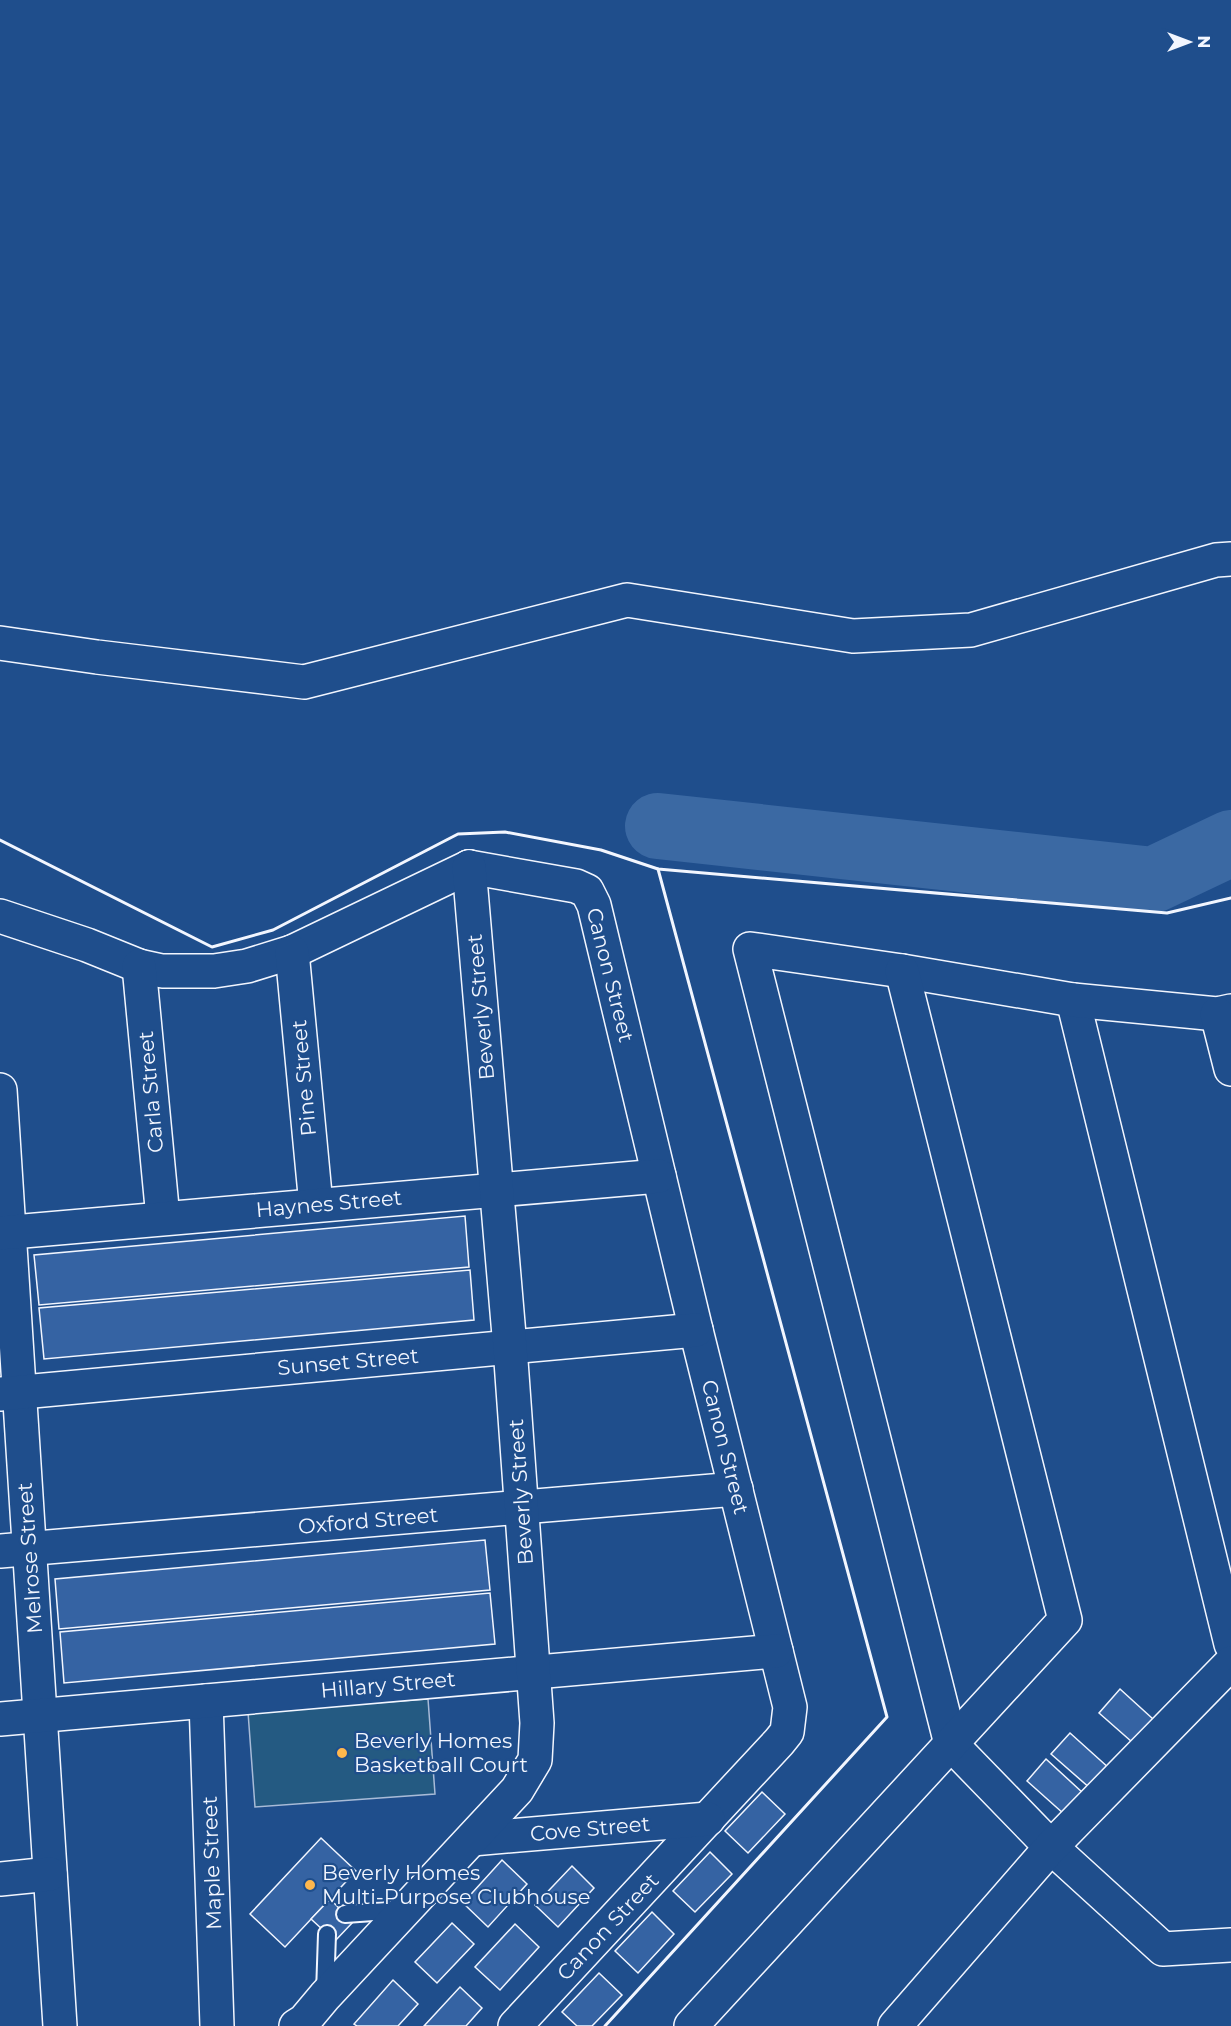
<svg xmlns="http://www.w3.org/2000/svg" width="1231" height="2026" font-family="Montserrat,sans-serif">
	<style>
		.green { fill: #245a82; stroke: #a8bbd7; stroke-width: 1.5 }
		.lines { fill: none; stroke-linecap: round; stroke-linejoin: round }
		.river { stroke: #3b69a3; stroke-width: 66 }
		.building { fill: #3563a3; stroke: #f2f6ff; stroke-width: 1.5 }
		.lane-casing { stroke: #f2f6ff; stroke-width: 20 }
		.street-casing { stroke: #f2f6ff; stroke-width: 36 }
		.lane { stroke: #1f4e8c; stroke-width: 16 }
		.street { stroke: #1f4e8c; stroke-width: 33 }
		.wall { stroke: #f2f6ff; stroke-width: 3 }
		.poi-dot { fill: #ffb74d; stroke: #1f4e8c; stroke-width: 2 }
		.labels { text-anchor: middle; stroke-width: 4.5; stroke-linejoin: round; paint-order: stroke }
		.street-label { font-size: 21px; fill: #f2f6ff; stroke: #1f4e8c }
		.poi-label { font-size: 21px; fill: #f2f6ff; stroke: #1f4e8c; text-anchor: start }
	</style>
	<rect width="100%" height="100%" fill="#1f4e8c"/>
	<!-- green -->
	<polygon class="green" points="428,1699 435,1794 255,1807 248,1712"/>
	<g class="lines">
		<!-- river -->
		<polyline class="river" points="658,826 1153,880 1231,843"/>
	</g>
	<!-- building -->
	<g class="building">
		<polygon points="465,1216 469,1267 39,1305 34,1255"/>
		<polygon points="470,1270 474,1320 44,1359 39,1308"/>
		<polygon points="485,1540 490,1590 59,1629 55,1579"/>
		<polygon points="490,1593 495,1644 64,1683 60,1632"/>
		<polygon points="1120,1689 1153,1719 1132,1742 1099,1713"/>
		<polygon points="1070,1733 1110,1769 1091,1789 1051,1754"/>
		<polygon points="1046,1759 1083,1793 1064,1814 1027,1781"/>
		<polygon points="762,1792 785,1814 748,1853 725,1831"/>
		<polygon points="321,1838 356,1871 285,1947 250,1914"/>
		<polygon points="710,1852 732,1874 695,1912 673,1891"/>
		<polygon points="502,1860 527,1884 488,1927 463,1903"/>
		<polygon points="572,1866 594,1888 558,1927 535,1905"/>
		<polygon points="330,1899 353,1922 335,1941 311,1919"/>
		<polygon points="652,1912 674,1934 638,1973 615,1951"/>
		<polygon points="452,1923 474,1944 437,1983 415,1962"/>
		<polygon points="515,1924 539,1947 500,1990 475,1967"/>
		<polygon points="599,1973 622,1995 592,2026 577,2026 562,2012"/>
		<polygon points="393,1980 418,2004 398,2026 357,2026 354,2024"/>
		<polygon points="460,1987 482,2008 466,2026 424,2026"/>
	</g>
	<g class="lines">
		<!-- lane casing -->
		<g class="lane-casing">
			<g id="lane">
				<polyline points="345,1914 402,1910"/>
				<polyline points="325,1993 327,1934"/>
			</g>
		</g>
		<!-- street casing -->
		<g class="street-casing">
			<g id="street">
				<polyline points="0,643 97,657 304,682 627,600 853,636 971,630 1216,560 1231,559"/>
				<polyline points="469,867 576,886 587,891 594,905 696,1330 790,1707 787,1732 779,1742 515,2026"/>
				<polyline points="0,916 87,945 139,966 162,971 214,971 247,966 292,952 469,867"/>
				<polyline points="292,952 316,1205"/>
				<polyline points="139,966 163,1218"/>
				<polyline points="1073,1000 1231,1644"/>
				<polyline points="1231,1011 1217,1014 1073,1000 902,971 750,949 951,1744 1051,1847 1163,1949 1231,1945"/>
				<polyline points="1217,1014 1231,1069"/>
				<polyline points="0,1090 60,2026"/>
				<polyline points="0,1233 659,1176"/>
				<polyline points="0,1394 696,1330"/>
				<polyline points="0,1551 736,1489"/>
				<polyline points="206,1701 217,2026"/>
				<polyline points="0,1719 776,1651"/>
				<polyline points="472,1839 708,1819"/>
				<polyline points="0,1879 50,1874"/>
				<polyline points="296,2026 304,2021 325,1996 517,1790 535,1760 537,1723 510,1347 469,867"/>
				<polyline points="691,2026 1065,1620 902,971"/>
				<polyline points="895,2026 1051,1847 1231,1663"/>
			</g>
		</g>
		<!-- lane -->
		<use href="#lane" class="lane"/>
		<!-- street -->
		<use href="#street" class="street"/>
		<!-- wall -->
		<g class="wall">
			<polyline points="0,840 212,947 273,930 458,834 505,832 601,850 658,869 1167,913 1231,898"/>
			<polyline points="605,2026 887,1717 658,869"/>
		</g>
	</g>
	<!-- markers -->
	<g class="poi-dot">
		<circle cx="342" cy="1753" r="6"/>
		<circle cx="310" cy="1885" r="6"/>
	</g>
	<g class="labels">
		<!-- street labels -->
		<g class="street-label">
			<text transform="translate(610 975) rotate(76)" y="7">Canon Street</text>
			<text transform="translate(481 1007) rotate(-95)" y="7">Beverly Street</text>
			<text transform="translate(304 1078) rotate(-95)" y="7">Pine Street</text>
			<text transform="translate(151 1092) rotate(-95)" y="7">Carla Street</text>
			<text transform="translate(329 1204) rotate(-5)" y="7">Haynes Street</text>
			<text transform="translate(348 1362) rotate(-5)" y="7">Sunset Street</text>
			<text transform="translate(725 1447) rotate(76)" y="7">Canon Street</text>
			<text transform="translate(521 1492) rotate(-94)" y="7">Beverly Street</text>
			<text transform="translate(368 1521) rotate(-5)" y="7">Oxford Street</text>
			<text transform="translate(30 1558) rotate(-94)" y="7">Melrose Street</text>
			<text transform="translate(388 1685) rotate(-5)" y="7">Hillary Street</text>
			<text transform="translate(590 1829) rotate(-5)" y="7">Cove Street</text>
			<text transform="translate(212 1863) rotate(-92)" y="7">Maple Street</text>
			<text transform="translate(608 1927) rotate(-47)" y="7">Canon Street</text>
		</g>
		<!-- poi labels -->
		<g class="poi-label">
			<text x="354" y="1748">Beverly Homes<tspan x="354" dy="24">Basketball Court</tspan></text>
			<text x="322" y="1880">Beverly Homes<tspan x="322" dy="24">Multi-Purpose Clubhouse</tspan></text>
		</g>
	</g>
	<!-- north arrow -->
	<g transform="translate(1189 42) rotate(90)" stroke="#1f4e8c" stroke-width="4.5" paint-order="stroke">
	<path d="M0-4.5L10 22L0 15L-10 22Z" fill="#f2f6ff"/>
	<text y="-9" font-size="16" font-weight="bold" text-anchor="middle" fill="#f2f6ff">N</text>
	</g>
</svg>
